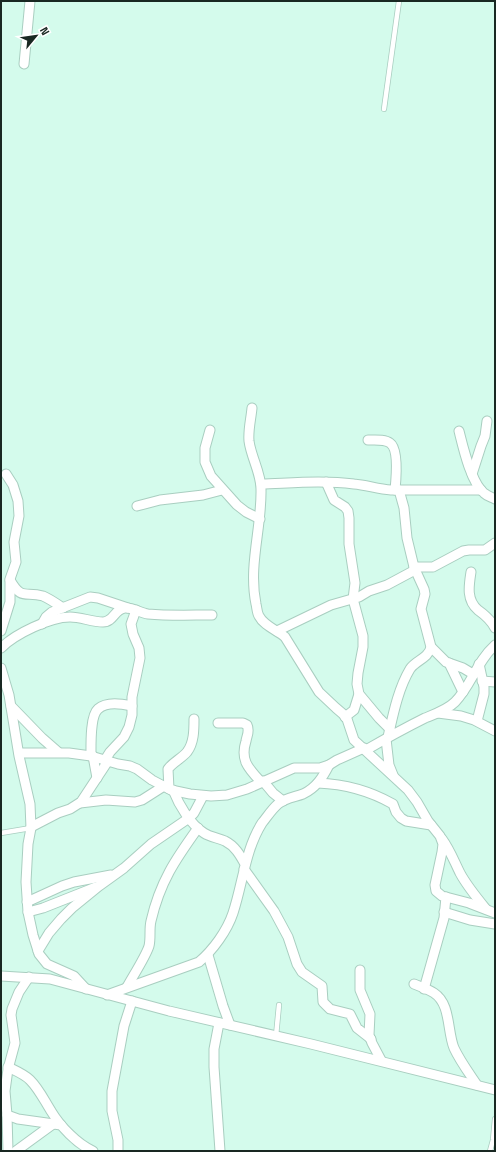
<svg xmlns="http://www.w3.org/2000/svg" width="496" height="1152" font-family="'Space Grotesk',sans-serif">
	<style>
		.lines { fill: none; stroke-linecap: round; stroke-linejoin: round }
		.service-casing { stroke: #a9cec0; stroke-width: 6 }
		.minor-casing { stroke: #a9cec0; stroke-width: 11 }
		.service { stroke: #fff; stroke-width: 4.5 }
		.minor { stroke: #fff; stroke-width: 9 }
	</style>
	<rect width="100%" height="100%" fill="#d4fbec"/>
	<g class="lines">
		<!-- service casing -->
		<g class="service-casing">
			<g id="service">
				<polyline points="384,109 399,1"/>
				<polyline points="1,833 31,828"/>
				<polyline points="276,1036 279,1005"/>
				<polyline points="490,1151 493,1140 495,1119"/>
			</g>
		</g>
		<!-- minor casing -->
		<g class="minor-casing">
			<g id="minor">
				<polyline points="24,64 30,1"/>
				<path d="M 252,408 C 251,419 248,430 249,441 C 251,457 261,473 261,489 C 262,527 248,566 256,604 C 257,608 257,613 259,616 C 264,626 277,630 285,637 L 319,692 L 336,708 L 343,714 L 347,719 L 354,740 L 408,790 L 417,802 L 428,821 L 440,836 L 443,844 L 442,852 L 435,885 L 436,891 L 442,896 L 469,903 L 495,913"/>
				<polyline points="210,430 205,448 205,462 211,476 237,505 246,512 260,519"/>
				<path d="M 459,431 C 463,447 471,483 484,493 C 487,496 491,497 495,499"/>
				<path d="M 368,440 C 375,440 385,439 390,443 C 399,449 396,480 395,490"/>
				<polyline points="472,474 481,446 485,436 487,421"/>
				<polyline points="326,482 334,500 345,507 348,511 349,518 349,544 355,583 353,599 363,636 363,647 358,673 357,684 359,694 379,718 390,729"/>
				<path d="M 261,484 C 292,483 323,480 354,484 C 366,485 378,489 391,490 L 481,490"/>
				<polyline points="137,506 160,500 203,495 222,490"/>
				<polyline points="414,567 433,567 463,551 469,550 485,550 495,543"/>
				<path d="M 471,572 C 469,585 466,600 478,610 C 485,615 491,620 495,628"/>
				<path d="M 10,580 C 22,601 25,591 43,596 C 50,599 57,604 63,608"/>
				<polyline points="42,624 46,617 52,612 90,597 98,598 128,608"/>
				<polyline points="1,631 10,602 10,579 16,562 14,542 19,516 18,501 13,485 6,474"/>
				<polyline points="277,631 331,605 359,597 369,591 387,585 415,570"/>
				<polyline points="431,647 446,662 463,668 473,674"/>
				<path d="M 1,648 C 15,634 50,617 70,617 C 81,617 92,622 103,622 C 114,622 114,609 125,608 C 133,607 140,613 148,614 C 169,616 191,615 212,615"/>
				<polyline points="449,663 463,692"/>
				<polyline points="1,668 9,695 19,756 30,804 31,828 28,844 26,882 28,912 33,935 39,954 47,964 74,976 86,989"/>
				<polyline points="482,681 495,682"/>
				<polyline points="11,706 42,738 58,752"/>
				<polyline points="438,713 461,716 474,720 495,731"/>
				<polyline points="345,717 354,710 359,694"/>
				<polyline points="477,721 484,694 484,687 479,664"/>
				<path d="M 218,723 L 243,723 L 247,725 C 250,731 247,735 246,741 C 240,760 248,768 261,782"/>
				<path d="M 388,737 C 393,715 398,689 410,669 C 416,660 428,659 431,647 L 421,609 L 425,594 L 424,589 L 414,567 L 407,538 L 404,508 L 399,490"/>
				<polyline points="386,739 389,765 393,775"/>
				<path d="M 366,750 C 385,739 405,728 425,718 C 435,714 447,710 455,702 C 471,686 477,661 495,645"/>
				<polyline points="19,753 69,753 91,756 118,764 130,766 137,769 152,780 171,790 190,794 211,796 227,795 247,789 294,768 320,768 329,765 337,760 364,748"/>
				<path d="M 91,756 C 91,745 90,716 98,709 C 107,701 122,704 132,706"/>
				<polyline points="93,756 97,778"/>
				<polyline points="105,760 110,752 124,737 129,727 132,715 132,697 140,658 139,648 133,634 131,624 136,610"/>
				<polyline points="263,781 273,793 283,801"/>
				<path d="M 318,783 C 345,784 370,791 393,804 L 396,812 L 401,818 L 406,821 L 431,825"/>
				<path d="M 169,789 L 168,769 C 173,762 181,759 187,752 C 194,743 194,730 194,719"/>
				<path d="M 173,790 C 179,805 190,824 204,833 C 210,837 218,838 225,841 C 235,846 240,855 245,864"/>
				<polyline points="80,803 106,800 135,802 142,800 164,786"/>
				<polyline points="31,827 58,813 70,809 81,802 108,761"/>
				<path d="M 442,839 C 450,850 454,861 460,873 C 467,886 477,898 486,909"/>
				<polyline points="244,869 274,911 288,937 297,964 302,972 322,986 323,1002 330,1009 350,1014 357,1028 371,1039"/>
				<polyline points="27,902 62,886 74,882 111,875"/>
				<polyline points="28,912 43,908 96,887"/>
				<polyline points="444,912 470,920 495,924"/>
				<polyline points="38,951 49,933 61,919 72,908 99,886 124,868 151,844 189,818 194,813 203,796"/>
				<polyline points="208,955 223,1006 230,1025"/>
				<polyline points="360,970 360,990 370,1014 369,1035 372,1043 381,1060"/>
				<polyline points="1,976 50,979 169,1011 311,1044 495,1090"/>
				<path d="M 414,984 C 421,987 428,989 434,993 C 451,1004 447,1031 454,1048 C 460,1061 469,1073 477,1085"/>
				<path d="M 127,987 C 133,976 146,956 149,946 C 151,938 149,929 151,921 C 160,882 175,860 198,828"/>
				<polyline points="424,989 444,918 446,897"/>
				<path d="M 107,995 L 199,962 C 213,950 227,931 233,913 C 243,883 245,850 262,823 C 267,817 272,809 278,804 C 285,798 295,797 303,794 C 316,788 323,777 329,765"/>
				<polyline points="219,1023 214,1049 214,1067 220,1151"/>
				<path d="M 8,1067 C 16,1071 24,1074 30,1080 C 39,1089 44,1100 51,1111 C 60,1126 77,1144 93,1151"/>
				<polyline points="7,1115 18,1119 61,1125"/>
				<polyline points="8,1151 7,1115 5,1091 8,1069 15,1043 11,1015 12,1009 19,992 29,977"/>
				<polyline points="16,1151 53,1124"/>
				<polyline points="118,1151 118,1140 112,1111 112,1091 124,1026 132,1001"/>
			</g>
		</g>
		<!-- service -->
		<use href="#service" class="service"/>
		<!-- minor -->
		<use href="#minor" class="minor"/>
	</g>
	<!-- border -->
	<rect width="496" height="1152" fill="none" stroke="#192822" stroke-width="4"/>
	<!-- north arrow -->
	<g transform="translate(36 36) rotate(61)" stroke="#ffffff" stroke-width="3" paint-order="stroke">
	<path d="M0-3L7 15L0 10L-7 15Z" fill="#192822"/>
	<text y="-6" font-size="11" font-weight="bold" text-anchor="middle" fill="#192822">N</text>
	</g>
</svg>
